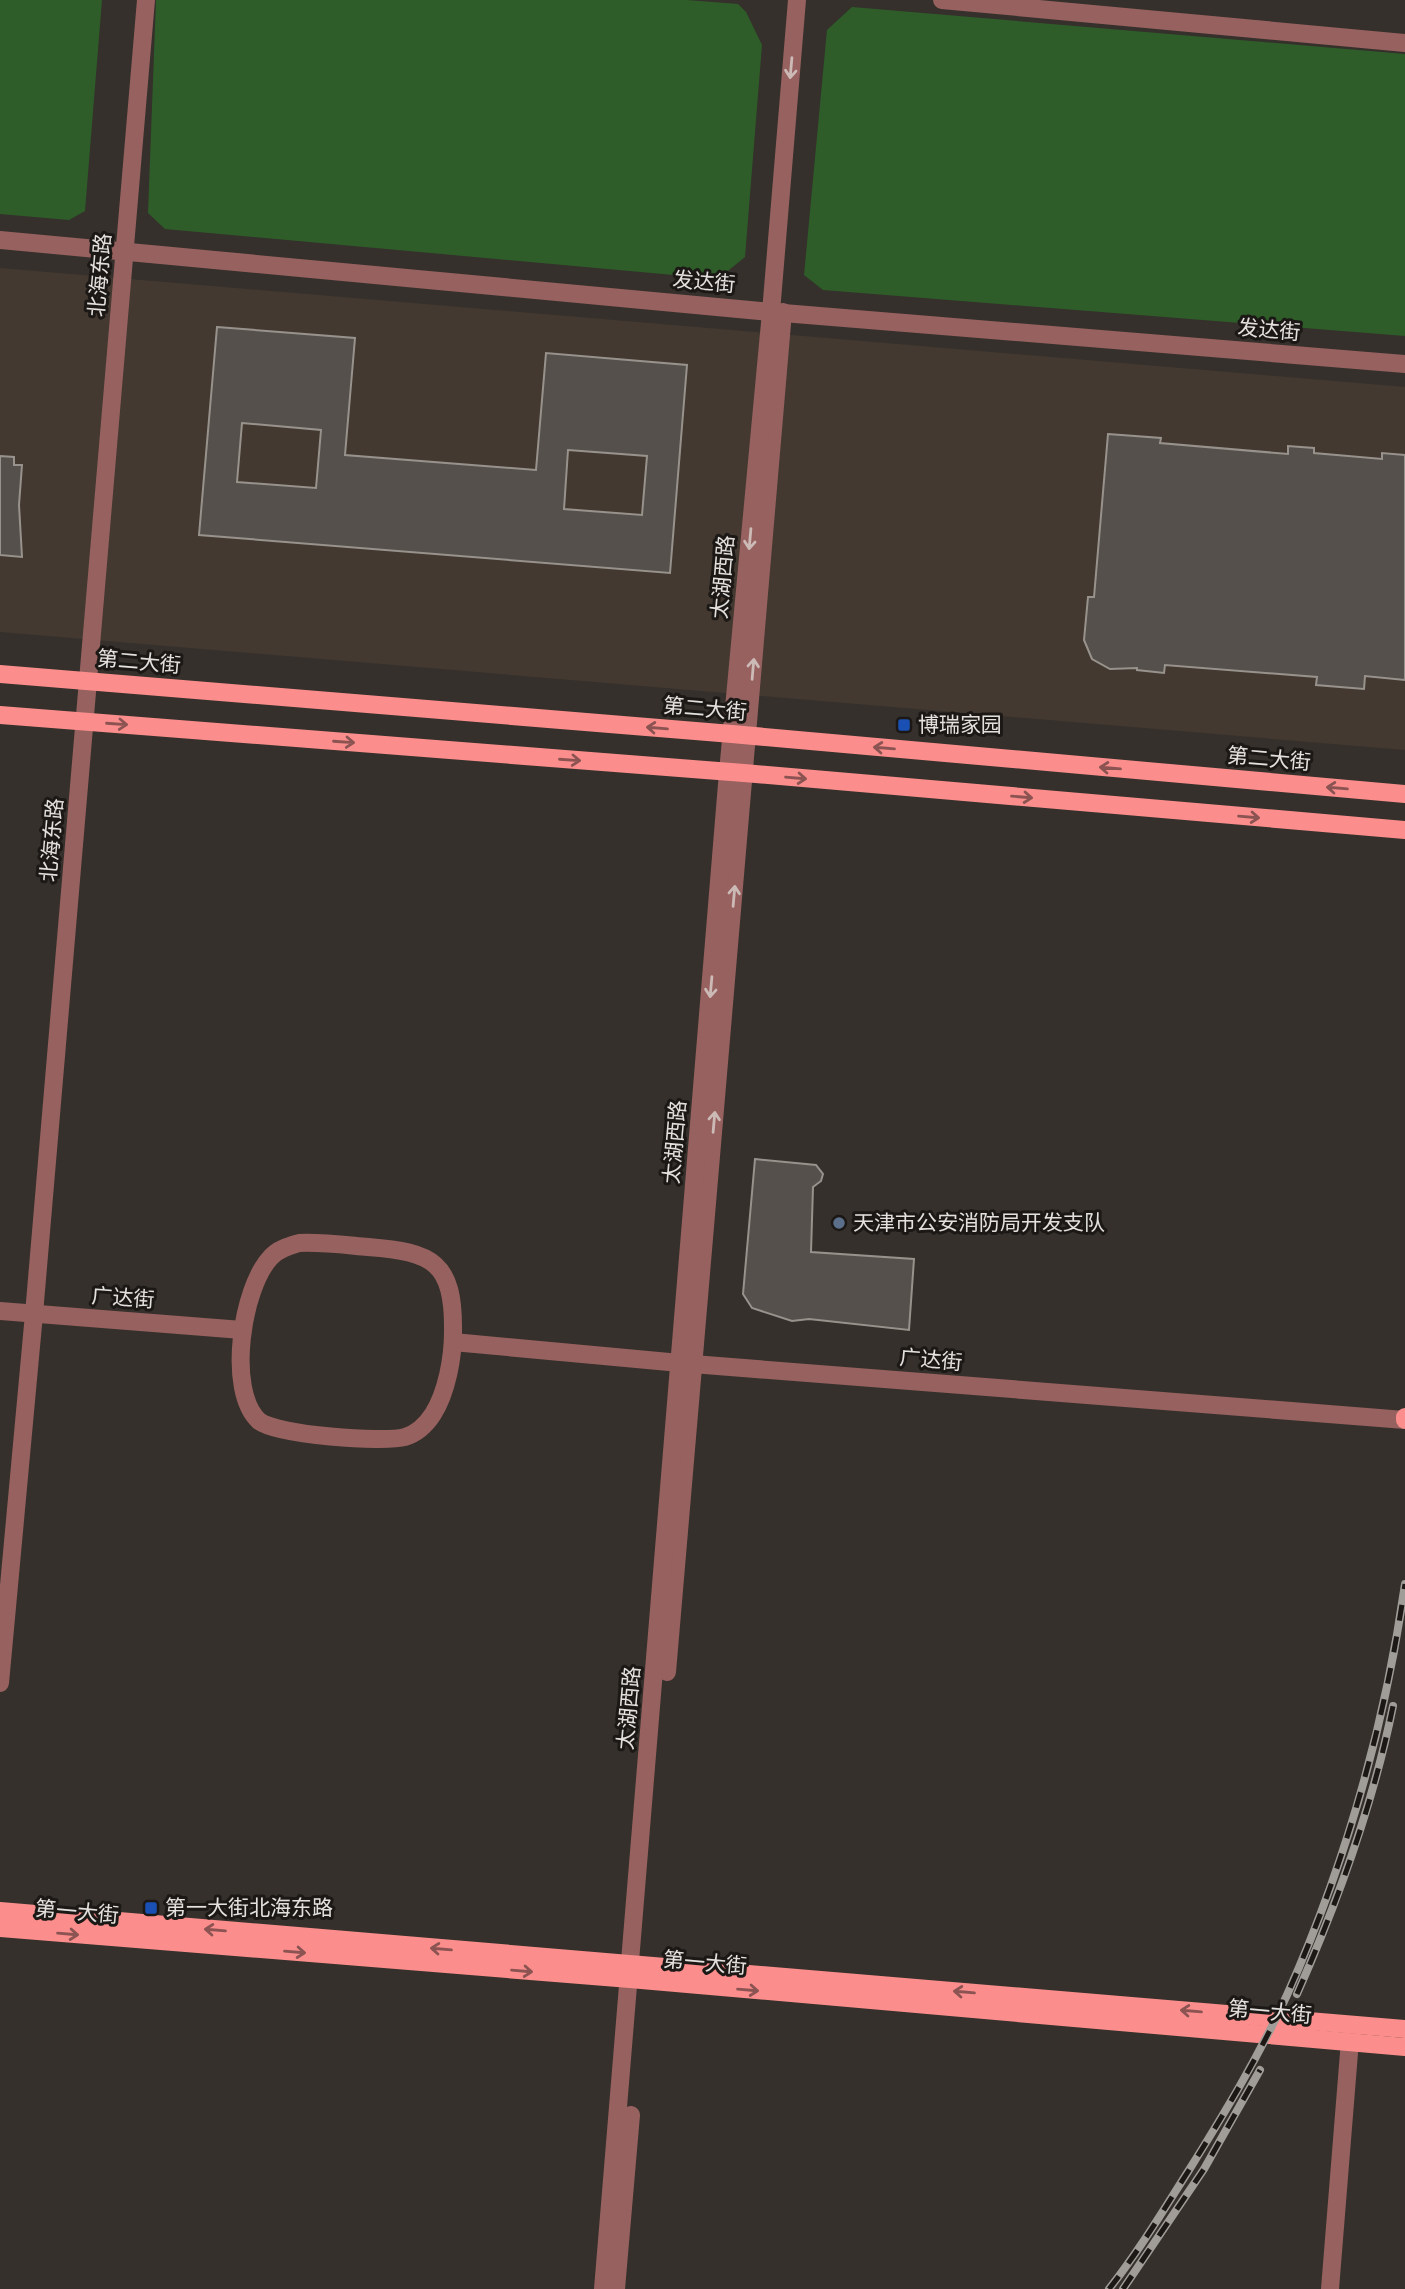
<svg xmlns="http://www.w3.org/2000/svg" width="1405" height="2289" font-family="Karla,'Noto Sans SC',sans-serif">
	<style>
		.built { fill: #433931 }
		.green { fill: #2e5d29 }
		.building { fill: #55504b; stroke: #98928c; stroke-width: 2; fill-rule: evenodd }
		.lines { fill: none; stroke-linecap: round; stroke-linejoin: round }
		.minor { stroke: #97615f; stroke-width: 18 }
		.major { stroke: #fb8e8c; stroke-width: 18 }
		.rail-casing { stroke: #a09c98; stroke-width: 8 }
		.rail { stroke: #1b1816; stroke-width: 5; stroke-dasharray: 16; stroke-linecap: butt }
		.oneway { stroke: #ccbab7 }
		.oneway2 { stroke: #8b5351 }
		.transit-dot { fill: #1a4fb4; stroke: #1b1816; stroke-width: 2.5 }
		.service-dot { fill: #5c6f8a; stroke: #1b1816; stroke-width: 2.5 }
		.labels { text-anchor: middle; stroke-width: 6; stroke-linejoin: round; paint-order: stroke }
		.street-label { font-size: 21px; fill: #e3e0dd; stroke: #1b1816 }
		.poi-label { font-size: 21px; fill: #e3e0dd; stroke: #1b1816; text-anchor: start }
	</style>
	<rect width="100%" height="100%" fill="#35302b"/>
	<!-- built -->
	<polygon class="built" points="0,268 1405,387 1405,750 0,632"/>
	<!-- green -->
	<g class="green">
		<polygon points="0,0 102,0 85,211 69,220 0,214"/>
		<polygon points="156,0 687,0 738,4 746,12 762,45 745,257 718,279 165,229 148,213"/>
		<polygon points="852,7 1405,54 1405,336 823,290 804,275 827,30"/>
	</g>
	<!-- building -->
	<g class="building">
		<path d="M 217,327 L 355,338 L 345,455 L 536,470 L 546,353 L 687,365 L 670,573 L 199,535 ZM 242,423 L 321,430 L 316,488 L 237,482 ZM 568,450 L 647,456 L 642,515 L 564,509 Z"/>
		<polygon points="1108,434 1161,438 1160,443 1288,454 1288,446 1314,448 1314,453 1382,459 1382,453 1405,455 1405,680 1365,676 1364,689 1316,685 1317,677 1165,665 1164,673 1137,670 1137,668 1110,669 1092,659 1084,640 1088,597 1094,597"/>
		<polygon points="0,456 14,457 14,465 22,465 19,505 22,557 0,555"/>
		<polygon points="755,1159 816,1165 823,1174 821,1181 813,1187 811,1252 914,1259 909,1330 809,1319 792,1321 752,1308 743,1294"/>
	</g>
	<g class="lines">
		<!-- minor -->
		<g class="minor">
			<polyline points="942,0 1405,43"/>
			<polyline points="0,240 771,312 1405,364"/>
			<path d="M 299,1243 C 322,1242 345,1245 368,1247 C 433,1252 454,1262 453,1332 C 453,1357 447,1392 433,1414 C 426,1425 418,1433 405,1437 C 384,1443 276,1435 259,1421 C 226,1391 242,1287 271,1257 C 278,1249 289,1246 299,1243 Z"/>
			<polyline points="0,1311 242,1330"/>
			<polyline points="453,1342 680,1363 1405,1420"/>
			<polyline points="667,1672 783,312"/>
			<polyline points="0,1683 34,1314 146,0"/>
			<polyline points="603,2289 728,772 771,312 797,0"/>
			<polyline points="616,2289 631,2115"/>
			<polyline points="1330,2289 1351,2028"/>
		</g>
		<!-- major -->
		<g class="major">
			<polyline points="0,674 732,734 1405,794"/>
			<polyline points="0,715 744,773 1405,830"/>
			<polyline points="1405,1420 1405,1417"/>
			<polyline points="0,1911 1405,2029"/>
			<polyline points="0,1928 630,1979 1405,2047"/>
		</g>
		<!-- rail casing -->
		<g class="rail-casing">
			<g id="rail">
				<path d="M 1297,1994 C 1338,1901 1373,1805 1393,1706"/>
				<path d="M 1109,2289 C 1139,2251 1163,2211 1189,2170 C 1224,2114 1259,2056 1287,1995 C 1345,1865 1385,1725 1405,1584"/>
				<polyline points="1123,2289 1204,2169 1260,2070"/>
			</g>
		</g>
		<!-- rail -->
		<use href="#rail" class="rail"/>
	</g>
	<!-- one-way arrows -->
	<defs><path id="oneway-shaft" d="M-6 0H5M1.5-3L5.5 0L1.5 3" fill="none" stroke-width="1.6" stroke-linecap="round" stroke-linejoin="round" transform="scale(1.75)"/></defs>
	<g class="oneway">
		<use href="#oneway-shaft" transform="translate(791 68) rotate(95)"/>
		<use href="#oneway-shaft" transform="translate(750 539) rotate(95)"/>
		<use href="#oneway-shaft" transform="translate(753 669) rotate(-85)"/>
		<use href="#oneway-shaft" transform="translate(734 896) rotate(-85)"/>
		<use href="#oneway-shaft" transform="translate(711 987) rotate(95)"/>
		<use href="#oneway-shaft" transform="translate(714 1122) rotate(-85)"/>
	</g>
	<g class="oneway2">
		<use href="#oneway-shaft" transform="translate(117 724) rotate(4)"/>
		<use href="#oneway-shaft" transform="translate(657 728) rotate(-175)"/>
		<use href="#oneway-shaft" transform="translate(344 742) rotate(4)"/>
		<use href="#oneway-shaft" transform="translate(884 748) rotate(-175)"/>
		<use href="#oneway-shaft" transform="translate(570 760) rotate(4)"/>
		<use href="#oneway-shaft" transform="translate(1110 768) rotate(-175)"/>
		<use href="#oneway-shaft" transform="translate(796 778) rotate(5)"/>
		<use href="#oneway-shaft" transform="translate(1337 788) rotate(-175)"/>
		<use href="#oneway-shaft" transform="translate(1022 797) rotate(5)"/>
		<use href="#oneway-shaft" transform="translate(1249 817) rotate(5)"/>
		<use href="#oneway-shaft" transform="translate(215 1930) rotate(-175)"/>
		<use href="#oneway-shaft" transform="translate(68 1934) rotate(5)"/>
		<use href="#oneway-shaft" transform="translate(441 1949) rotate(-175)"/>
		<use href="#oneway-shaft" transform="translate(295 1952) rotate(5)"/>
		<use href="#oneway-shaft" transform="translate(522 1971) rotate(5)"/>
		<use href="#oneway-shaft" transform="translate(748 1990) rotate(5)"/>
		<use href="#oneway-shaft" transform="translate(964 1992) rotate(-175)"/>
		<use href="#oneway-shaft" transform="translate(1191 2011) rotate(-175)"/>
	</g>
	<!-- markers -->
	<g class="transit-dot">
		<rect x="897" y="718" width="14" height="14" rx="3.5"/>
		<rect x="144" y="1901" width="14" height="14" rx="3.5"/>
	</g>
	<circle class="service-dot" cx="839" cy="1223" r="7"/>
	<g class="labels">
		<!-- street labels -->
		<g class="street-label">
			<text transform="translate(100 275) rotate(-85)" y="7">北海东路</text>
			<text transform="translate(704 282) rotate(5)" y="7">发达街</text>
			<text transform="translate(1269 330) rotate(5)" y="7">发达街</text>
			<text transform="translate(723 577) rotate(-85)" y="7">太湖西路</text>
			<text transform="translate(139 662) rotate(5)" y="7">第二大街</text>
			<text transform="translate(705 709) rotate(5)" y="7">第二大街</text>
			<text transform="translate(1269 759) rotate(5)" y="7">第二大街</text>
			<text transform="translate(52 840) rotate(-85)" y="7">北海东路</text>
			<text transform="translate(675 1142) rotate(-85)" y="7">太湖西路</text>
			<text transform="translate(123 1298) rotate(4)" y="7">广达街</text>
			<text transform="translate(931 1360) rotate(5)" y="7">广达街</text>
			<text transform="translate(629 1708) rotate(-85)" y="7">太湖西路</text>
			<text transform="translate(77 1912) rotate(5)" y="7">第一大街</text>
			<text transform="translate(705 1963) rotate(5)" y="7">第一大街</text>
			<text transform="translate(1270 2012) rotate(5)" y="7">第一大街</text>
		</g>
		<!-- poi labels -->
		<g class="poi-label">
			<text x="918" y="732">博瑞家园</text>
			<text x="853" y="1230">天津市公安消防局开发支队</text>
			<text x="165" y="1915">第一大街北海东路</text>
		</g>
	</g>
</svg>
